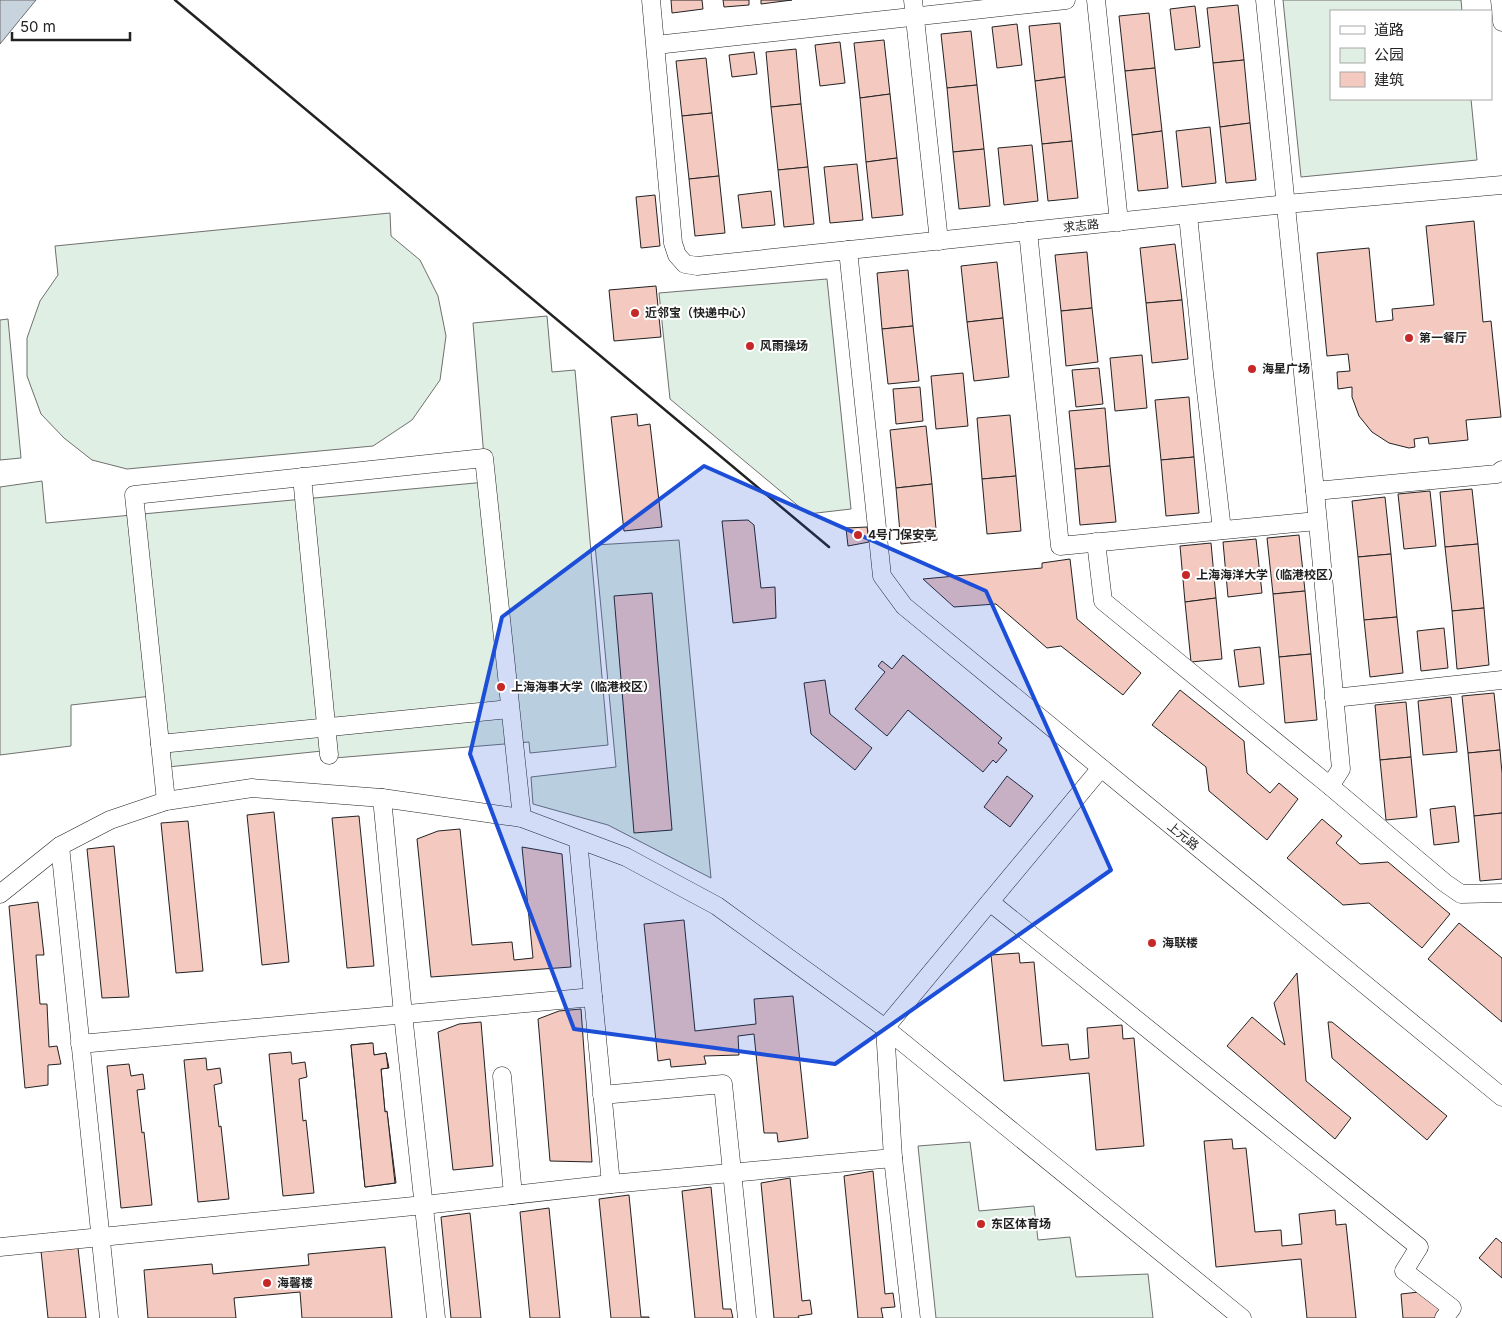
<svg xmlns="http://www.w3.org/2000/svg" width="1502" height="1318" font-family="Inter,'Noto Sans SC',sans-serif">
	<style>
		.green { fill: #e0efe3; stroke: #6f6f6f }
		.water { fill: #c7d3dd; stroke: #6f6f6f }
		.building { fill: #f3c9c0; stroke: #222 }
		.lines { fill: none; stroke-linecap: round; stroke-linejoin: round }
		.minor-casing { stroke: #222; stroke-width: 19 }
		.minor { stroke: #fff; stroke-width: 18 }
		.wall { stroke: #222; stroke-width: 2.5 }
		.marked { fill: #1d4ed8; fill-opacity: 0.2; stroke: #1d4ed8; stroke-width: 4; stroke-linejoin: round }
		.poi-dot { fill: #c62828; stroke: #fff; stroke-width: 2 }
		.labels { text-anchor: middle; stroke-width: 4; stroke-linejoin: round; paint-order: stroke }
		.street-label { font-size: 12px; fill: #222; stroke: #fff }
		.poi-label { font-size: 12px; font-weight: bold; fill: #222; stroke: #fff; text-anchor: start }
	</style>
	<rect width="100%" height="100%" fill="#fff"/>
	<!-- green -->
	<g class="green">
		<polygon points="1283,0 1461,0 1462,11 1331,11 1331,99 1471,99 1477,160 1301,177"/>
		<polygon points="390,213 391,236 420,260 438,296 446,336 440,380 412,420 373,446 127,469 92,460 64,438 41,414 27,376 27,338 40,301 58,275 55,246"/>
		<polygon points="827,279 851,509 808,514 670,399 659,293"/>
		<polygon points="547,316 552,372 575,370 608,745 530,753 529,742 334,758 322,751 168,767 161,695 71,705 71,746 0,755 0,487 42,481 46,523 486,482 473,323"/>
		<polygon points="8,319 21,458 0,460 0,320"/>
		<polygon points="679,540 711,878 608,825 533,804 531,777 616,767 595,545"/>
		<polygon points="970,1142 979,1211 1034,1206 1038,1240 1070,1237 1076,1277 1148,1274 1153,1318 936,1318 918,1146"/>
	</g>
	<!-- water -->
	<polygon class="water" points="0,0 36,0 0,44"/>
	<!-- building -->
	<g class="building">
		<polygon points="671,0 702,0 703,9 672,13"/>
		<polygon points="723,0 749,0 749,5 724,7"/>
		<polygon points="761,0 792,0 761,4"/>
		<polygon points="1238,5 1244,60 1213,63 1207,8"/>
		<polygon points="1195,6 1200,47 1175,50 1170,9"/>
		<polygon points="1149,13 1155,68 1125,71 1119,16"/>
		<polygon points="1060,23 1065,77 1035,81 1029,26"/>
		<polygon points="1017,24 1022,65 997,68 992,27"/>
		<polygon points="971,31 977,85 947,88 941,34"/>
		<polygon points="884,40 890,94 860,98 854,43"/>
		<polygon points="840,42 845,83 820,86 815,45"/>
		<polygon points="796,49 801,104 771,107 766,52"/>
		<polygon points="754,52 757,74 732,77 729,55"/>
		<polygon points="706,58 712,113 682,116 676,61"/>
		<polygon points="1244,60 1250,123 1220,127 1213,63"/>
		<polygon points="1155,68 1162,131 1132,135 1125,71"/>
		<polygon points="1065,77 1072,141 1042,144 1035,81"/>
		<polygon points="977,85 984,149 953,152 947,88"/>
		<polygon points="890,94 897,158 866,162 860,98"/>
		<polygon points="801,104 808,167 778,170 771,107"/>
		<polygon points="712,113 719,176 689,179 682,116"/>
		<polygon points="1250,123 1256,180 1226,183 1220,127"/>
		<polygon points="1210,127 1216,183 1182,187 1176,131"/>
		<polygon points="1162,131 1168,188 1138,191 1132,135"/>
		<polygon points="1072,141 1078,198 1048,201 1042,144"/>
		<polygon points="1032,145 1038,201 1004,205 998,148"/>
		<polygon points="984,149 990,206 959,209 953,152"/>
		<polygon points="897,158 903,215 872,218 866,162"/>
		<polygon points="857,164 863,220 830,223 824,167"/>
		<polygon points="808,167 814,224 784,227 778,170"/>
		<polygon points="719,176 725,233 695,236 689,179"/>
		<polygon points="771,191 775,225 742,228 738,195"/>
		<polygon points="655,195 660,246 641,248 636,197"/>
		<polygon points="1474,221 1483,322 1491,321 1501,417 1466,420 1468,440 1429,444 1428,437 1414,439 1415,447 1409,448 1389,443 1372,432 1359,416 1352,397 1352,387 1338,389 1337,372 1350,371 1348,354 1327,356 1317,253 1369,248 1376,322 1393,320 1392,309 1434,305 1426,226"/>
		<polygon points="1175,244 1182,300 1146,303 1140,248"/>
		<polygon points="1087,252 1092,308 1061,311 1055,255"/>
		<polygon points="997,262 1003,318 967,322 961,266"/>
		<polygon points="908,270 913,326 882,329 877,273"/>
		<polygon points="656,286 661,337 614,341 609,290"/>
		<polygon points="1182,300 1188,359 1152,363 1146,303"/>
		<polygon points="1092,308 1098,362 1066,366 1061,311"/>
		<polygon points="1003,318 1009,377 974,381 967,322"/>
		<polygon points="913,326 919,381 888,384 882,329"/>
		<polygon points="1142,355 1147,408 1115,411 1110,358"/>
		<polygon points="1099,368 1103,404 1076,407 1072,370"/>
		<polygon points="963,373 968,426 936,429 931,376"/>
		<polygon points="920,387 923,421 896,424 893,389"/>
		<polygon points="1189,397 1194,457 1161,460 1155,400"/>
		<polygon points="1105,408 1110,466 1075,469 1069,411"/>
		<polygon points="637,414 638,426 650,424 662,527 624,531 611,417"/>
		<polygon points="1010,415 1016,476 982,479 977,418"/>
		<polygon points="926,426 932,484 896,488 890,430"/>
		<polygon points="1194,457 1199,513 1166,516 1161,460"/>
		<polygon points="1110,466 1116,522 1080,525 1075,469"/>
		<polygon points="1016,476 1021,531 987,534 982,479"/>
		<polygon points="932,484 937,540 901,544 896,488"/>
		<polygon points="1472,489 1478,544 1445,547 1440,492"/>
		<polygon points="1430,491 1436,546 1404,549 1398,494"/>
		<polygon points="1385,497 1391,554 1358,557 1352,501"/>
		<polygon points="748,520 754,525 761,588 775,587 776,618 733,623 722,521"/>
		<polygon points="867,527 869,542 848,546 846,528"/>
		<polygon points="1299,535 1305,591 1273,594 1267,538"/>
		<polygon points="1256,539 1262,593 1228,597 1223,542"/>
		<polygon points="1211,543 1216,598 1185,602 1180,546"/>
		<polygon points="1478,544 1484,608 1452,611 1445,547"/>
		<polygon points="1391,554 1397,617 1364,620 1358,557"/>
		<polygon points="1070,559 1077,619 1141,673 1123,695 1061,646 1047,648 996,604 954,607 923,579 1042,568 1042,563"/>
		<polygon points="1305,591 1311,654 1279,657 1273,594"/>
		<polygon points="652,593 672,830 634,833 614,596"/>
		<polygon points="1216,598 1222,659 1191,662 1185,602"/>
		<polygon points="1484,608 1489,665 1457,669 1452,611"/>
		<polygon points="1397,617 1403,673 1370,677 1364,620"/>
		<polygon points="1444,628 1448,668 1421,671 1417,631"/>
		<polygon points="1260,647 1264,684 1239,687 1234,650"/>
		<polygon points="1311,654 1317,720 1285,723 1279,657"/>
		<polygon points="903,655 1002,738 998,743 1007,750 996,763 993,760 983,772 908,710 887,736 855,709 885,672 878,666 882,661 892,669"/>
		<polygon points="825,680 830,714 872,748 855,770 811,734 804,683"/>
		<polygon points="1180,690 1244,741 1247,773 1270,793 1279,783 1298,799 1267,840 1209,791 1206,767 1152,725"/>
		<polygon points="1494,693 1500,750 1468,753 1462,696"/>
		<polygon points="1451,697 1457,752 1423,755 1418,701"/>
		<polygon points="1406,702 1411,757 1380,760 1375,705"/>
		<polygon points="1500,750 1502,773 1502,813 1474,816 1468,753"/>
		<polygon points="1411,757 1417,817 1386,820 1380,760"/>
		<polygon points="1007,776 1033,796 1010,827 984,807"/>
		<polygon points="1455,806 1459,842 1434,845 1430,809"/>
		<polygon points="274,812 289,962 262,965 247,815"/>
		<polygon points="1502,813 1502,879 1480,881 1474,816"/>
		<polygon points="359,816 374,966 347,968 332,818"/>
		<polygon points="1322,819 1342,836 1336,843 1360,864 1388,862 1450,914 1422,948 1369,903 1343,905 1287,858"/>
		<polygon points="188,821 203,971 176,973 161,823"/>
		<polygon points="460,829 472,945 512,942 514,960 533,958 522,847 562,854 571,967 431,977 417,839 438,831"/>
		<polygon points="114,846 129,997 102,998 87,849"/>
		<polygon points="38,902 44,955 36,955 40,1004 47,1004 49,1047 57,1046 61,1064 48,1065 48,1085 25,1088 9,906"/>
		<polygon points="684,920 695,1031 756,1024 754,999 793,996 808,1138 778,1142 777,1133 764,1133 754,1034 738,1036 739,1055 704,1056 706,1064 671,1067 670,1059 658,1061 644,924"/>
		<polygon points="1459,923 1502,958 1502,1022 1428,959"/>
		<polygon points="1019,953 1020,963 1034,962 1042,1046 1068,1044 1070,1060 1089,1058 1087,1028 1122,1025 1123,1039 1134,1038 1144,1146 1096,1150 1089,1073 1004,1081 991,955"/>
		<polygon points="1297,973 1306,1081 1351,1118 1335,1139 1227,1046 1252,1017 1285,1045 1274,1003"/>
		<polygon points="581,1009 592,1162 550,1161 538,1019 559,1011"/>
		<polygon points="481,1022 493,1166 453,1170 438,1032 459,1024"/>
		<polygon points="1328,1022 1332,1022 1447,1116 1427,1140 1332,1058"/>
		<polygon points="372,1043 374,1055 386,1053 389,1068 381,1069 385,1112 387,1112 396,1183 365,1187 351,1045"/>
		<polygon points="373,1043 374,1055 386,1053 388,1068 381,1069 385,1112 387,1111 395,1183 365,1187 351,1045"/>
		<polygon points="291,1052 292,1064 305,1062 307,1077 299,1079 303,1121 306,1120 314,1193 283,1196 269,1054"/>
		<polygon points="206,1058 207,1070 220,1068 222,1083 214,1085 219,1127 221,1126 229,1199 198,1202 184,1060"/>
		<polygon points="129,1064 131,1076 143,1074 145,1089 137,1090 142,1133 144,1132 152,1205 121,1208 107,1066"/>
		<polygon points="1232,1139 1233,1149 1246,1148 1255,1232 1281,1230 1282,1246 1302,1244 1299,1214 1335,1210 1336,1225 1346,1224 1356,1318 1307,1318 1301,1259 1216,1267 1204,1141"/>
		<polygon points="873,1171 885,1294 893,1293 895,1307 881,1308 883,1318 858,1318 844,1176"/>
		<polygon points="790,1178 802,1301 810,1300 812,1314 798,1316 799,1318 774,1318 761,1183"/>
		<polygon points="711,1187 723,1309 731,1309 733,1318 695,1318 682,1191"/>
		<polygon points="629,1195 641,1317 649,1317 649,1318 611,1318 599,1199"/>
		<polygon points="549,1208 560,1318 530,1318 520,1212"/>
		<polygon points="470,1213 481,1318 451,1318 441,1217"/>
		<polygon points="1496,1238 1502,1243 1502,1278 1479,1258"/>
		<polygon points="385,1247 392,1318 302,1318 300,1292 234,1298 236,1318 148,1318 144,1270 212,1264 213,1274 232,1272 309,1265 308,1254"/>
		<polygon points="78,1248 86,1318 48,1318 41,1251"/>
		<polygon points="1428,1291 1430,1302 1443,1300 1445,1318 1403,1318 1401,1294"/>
	</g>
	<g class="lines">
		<!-- minor casing -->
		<g class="minor-casing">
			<g id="minor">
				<polyline points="651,0 673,243 677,255 685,264 697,266 1286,204 1502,185"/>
				<polyline points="913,0 939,241"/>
				<polyline points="1096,0 1119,222"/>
				<polyline points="1265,0 1315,491 1497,474 1502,470"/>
				<polyline points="1500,0 1502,22"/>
				<polyline points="656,45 1066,0"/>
				<polyline points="1188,215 1204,373 1222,530"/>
				<polyline points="1028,231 1060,546 1317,521"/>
				<polyline points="848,250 882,576 904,606 1502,1097"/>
				<polyline points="302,477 329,755"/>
				<polyline points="1315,491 1341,769 1330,786"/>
				<polyline points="1096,542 1103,601 1330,786 1445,883 1461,894 1502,893"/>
				<polyline points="1334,698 1502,680"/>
				<polyline points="160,744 510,709"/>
				<polyline points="1101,768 885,1028 1242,1318"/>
				<polyline points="382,798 403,1014 436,1318"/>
				<polyline points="166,801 134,495 484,458 522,818"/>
				<polyline points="578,840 611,1184"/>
				<polyline points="60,846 109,1318"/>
				<polyline points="0,894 60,846 110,820 166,801 252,788 382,798 522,818 626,857 717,906 885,1028 893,1158 911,1318"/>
				<polyline points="990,902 1419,1247 1404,1271 1452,1308 1444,1318"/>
				<polyline points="80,1044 593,997"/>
				<polyline points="502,1076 513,1195"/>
				<polyline points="602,1095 723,1084 747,1318"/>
				<polyline points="0,1247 424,1205 611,1184 893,1158"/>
			</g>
		</g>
		<!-- minor -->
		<use href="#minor" class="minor"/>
		<!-- wall -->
		<polyline class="wall" points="175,0 829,547"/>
	</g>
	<!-- marked area -->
	<path class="marked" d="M 704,466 L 986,591 L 1111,870 L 835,1064 L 574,1029 L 470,754 L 502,617 Z"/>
	<!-- markers -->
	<g class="poi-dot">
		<circle cx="635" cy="313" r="5"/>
		<circle cx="1409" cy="338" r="5"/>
		<circle cx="750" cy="346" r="5"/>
		<circle cx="1252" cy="369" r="5"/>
		<circle cx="858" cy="535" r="5"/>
		<circle cx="1186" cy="575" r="5"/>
		<circle cx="501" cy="687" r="5"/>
		<circle cx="1152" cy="943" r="5"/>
		<circle cx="981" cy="1224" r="5"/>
		<circle cx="267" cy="1283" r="5"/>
	</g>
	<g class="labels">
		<!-- street labels -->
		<g class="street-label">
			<text transform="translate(1081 226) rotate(-6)" y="4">求志路</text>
			<text transform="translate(1183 836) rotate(39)" y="4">上元路</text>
		</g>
		<!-- poi labels -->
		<g class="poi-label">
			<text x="645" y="317">近邻宝（快递中心）</text>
			<text x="1419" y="342">第一餐厅</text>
			<text x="760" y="350">风雨操场</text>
			<text x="1262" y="373">海星广场</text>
			<text x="868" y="539">4号门保安亭</text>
			<text x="1196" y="579">上海海洋大学（临港校区）</text>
			<text x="511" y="691">上海海事大学（临港校区）</text>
			<text x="1162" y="947">海联楼</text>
			<text x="991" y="1228">东区体育场</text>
			<text x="277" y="1287">海馨楼</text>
		</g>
	</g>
	<!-- legend -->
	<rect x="1330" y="10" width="162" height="90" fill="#ffffff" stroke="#a7a7a7"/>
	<rect x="1340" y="26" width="25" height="8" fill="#ffffff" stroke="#a7a7a7"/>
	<text x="1374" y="35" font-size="15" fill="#222222">道路</text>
	<rect x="1340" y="48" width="25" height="15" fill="#e0efe3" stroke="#a7a7a7"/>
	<text x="1374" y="60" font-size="15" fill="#222222">公园</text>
	<rect x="1340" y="72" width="25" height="15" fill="#f3c9c0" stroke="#a7a7a7"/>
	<text x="1374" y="85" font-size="15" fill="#222222">建筑</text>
	<!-- scale -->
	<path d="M12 32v8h118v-8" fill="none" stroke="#222222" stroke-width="2.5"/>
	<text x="20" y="32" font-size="15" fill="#222222" stroke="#ffffff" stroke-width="4" paint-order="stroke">50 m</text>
</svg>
